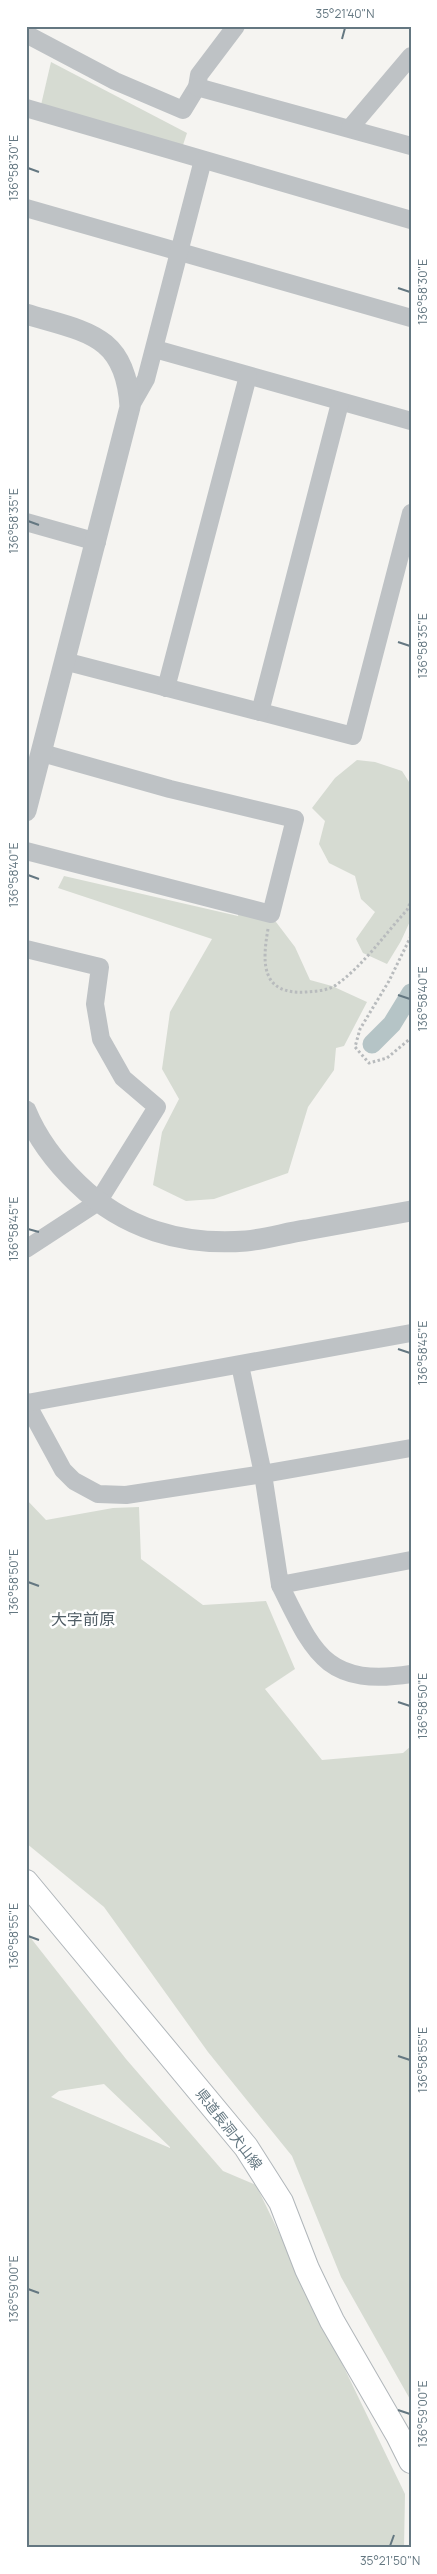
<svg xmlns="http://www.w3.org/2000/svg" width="437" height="2574" font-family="Manrope,'Noto Sans JP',sans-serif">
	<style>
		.green { fill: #d6dbd2; fill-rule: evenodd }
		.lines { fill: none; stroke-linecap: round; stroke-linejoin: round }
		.canal { stroke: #b5c4c6; stroke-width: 19 }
		.secondary-casing { stroke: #b0b6ba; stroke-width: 26 }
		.path { stroke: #b8bbbd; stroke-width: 3; stroke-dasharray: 2.5 2.5; stroke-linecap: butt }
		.minor { stroke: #bec2c5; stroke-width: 18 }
		.tertiary { stroke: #bec2c5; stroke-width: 21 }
		.secondary { stroke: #fff; stroke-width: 24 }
		.ticks { fill: none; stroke: #647781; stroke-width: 2 }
		.labels { text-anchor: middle; stroke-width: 5; stroke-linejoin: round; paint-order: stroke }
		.street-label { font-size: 14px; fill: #647781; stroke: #fff }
		.quarter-label { font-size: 16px; fill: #525f67; stroke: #fff }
		.neatline { fill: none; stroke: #647781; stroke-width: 2 }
		.ticks-label { font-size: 12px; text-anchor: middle; fill: #647781 }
	</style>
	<rect width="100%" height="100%" fill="#f5f4f1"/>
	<!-- green -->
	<g class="green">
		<polygon points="51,62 187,133 183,145 41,105"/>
		<polygon points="357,760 375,762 402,771 411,785 411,919 401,941 387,964 363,953 356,939 375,912 361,899 355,876 329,863 319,844 325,821 312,808 335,778"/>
		<polygon points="64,876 238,916 239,909 276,922 295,947 310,980 332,986 367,1002 344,1046 336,1048 334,1070 308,1107 288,1173 214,1199 186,1201 153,1185 162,1132 179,1099 162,1069 170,1012 212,939 58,888"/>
		<polygon points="26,1499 46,1520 113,1508 139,1507 141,1559 203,1605 266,1601 295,1669 265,1689 322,1760 403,1753 411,1746 411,2401 341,2277 292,2156 208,2052 104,1907 26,1843"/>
		<path d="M 26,1932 L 126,2059 L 223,2171 L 256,2185 L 405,2494 L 404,2548 L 26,2548 ZM 104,2084 L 170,2147 L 170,2148 L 51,2097 L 59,2091 Z"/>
	</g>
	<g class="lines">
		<!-- canal -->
		<polyline class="canal" points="372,1044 392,1024 411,993"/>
		<!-- secondary casing -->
		<g class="secondary-casing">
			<polyline id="secondary" points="26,1882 246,2147 281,2202 307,2269 332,2321 398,2435 411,2461"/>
		</g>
		<!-- path -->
		<g class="path">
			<path d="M 268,929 C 262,963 261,995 306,992 C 316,991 327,991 336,985 C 363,966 385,934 407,910 L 411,901"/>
			<polyline points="411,936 389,981 360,1029 355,1047 369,1063 387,1058 411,1038"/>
		</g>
		<!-- minor -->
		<g class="minor">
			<polyline points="26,34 115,81 183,110 197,87 199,75 236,26"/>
			<polyline points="197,87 411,146"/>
			<polyline points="26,108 411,220"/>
			<polyline points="350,128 411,56"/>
			<polyline points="26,208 411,318"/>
			<polyline points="155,349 411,421"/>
			<polyline points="130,407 146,379 203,160"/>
			<polyline points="26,522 97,542"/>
			<polyline points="64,661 353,736 411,513"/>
			<polyline points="166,688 248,376"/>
			<polyline points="260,712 340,403"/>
			<polyline points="26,851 271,914 295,819 170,789 42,753"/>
			<polyline points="26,949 100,967 95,1004 101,1039 123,1078 157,1107 98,1202 26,1249"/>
			<polyline points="240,1365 263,1474 280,1585 411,1560"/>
			<polyline points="26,1402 63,1470 74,1481 98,1494 126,1495 263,1474 411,1448"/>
			<polyline points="27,1403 411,1333"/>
			<path d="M 280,1585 C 314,1653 325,1687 411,1674"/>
		</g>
		<!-- tertiary -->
		<g class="tertiary">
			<path d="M 26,314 C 86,332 126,334 130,407 L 26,811"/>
			<path d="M 26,1111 C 38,1140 56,1163 78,1184 C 124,1229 183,1246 246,1241 C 266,1239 286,1233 306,1230 C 341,1224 376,1217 411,1211"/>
		</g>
		<!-- secondary -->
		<use href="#secondary" class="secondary"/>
	</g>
	<!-- ticks -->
	<path class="ticks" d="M 342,39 L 345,28M 28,168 L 39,172M 398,288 L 410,292M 28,521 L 39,525M 398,642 L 410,646M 28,875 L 39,879M 398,995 L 410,999M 28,1229 L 39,1232M 398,1349 L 410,1353M 28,1582 L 39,1586M 398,1702 L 410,1706M 28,1936 L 39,1940M 398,2056 L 410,2060M 28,2289 L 39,2293M 398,2410 L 410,2414M 390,2546 L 394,2535"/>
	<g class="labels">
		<!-- street labels -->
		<g class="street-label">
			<text transform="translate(229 2129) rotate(52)" y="5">県道長洞犬山線</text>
		</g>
		<!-- quarter labels -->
		<g class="quarter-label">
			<text x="83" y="1625">大字前原</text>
		</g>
	</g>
	<!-- border -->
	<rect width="437" height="2574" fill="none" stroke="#ffffff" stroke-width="55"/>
	<rect x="28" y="28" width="382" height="2518" class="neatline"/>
	<g class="ticks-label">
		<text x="345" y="18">35°21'40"N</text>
		<text transform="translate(14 168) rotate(-90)" y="4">136°58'30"E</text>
		<text transform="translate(423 292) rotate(-90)" y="4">136°58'30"E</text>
		<text transform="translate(14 521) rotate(-90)" y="4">136°58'35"E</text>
		<text transform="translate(423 646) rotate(-90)" y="4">136°58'35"E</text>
		<text transform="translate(14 875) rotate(-90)" y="4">136°58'40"E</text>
		<text transform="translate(423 999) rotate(-90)" y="4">136°58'40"E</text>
		<text transform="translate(14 1229) rotate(-90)" y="4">136°58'45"E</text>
		<text transform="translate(423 1353) rotate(-90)" y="4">136°58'45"E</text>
		<text transform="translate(14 1582) rotate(-90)" y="4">136°58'50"E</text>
		<text transform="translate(423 1706) rotate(-90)" y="4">136°58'50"E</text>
		<text transform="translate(14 1936) rotate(-90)" y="4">136°58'55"E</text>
		<text transform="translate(423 2060) rotate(-90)" y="4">136°58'55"E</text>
		<text transform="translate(14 2289) rotate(-90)" y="4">136°59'00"E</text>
		<text transform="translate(423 2414) rotate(-90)" y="4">136°59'00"E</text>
		<text x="390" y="2565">35°21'50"N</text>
	</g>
</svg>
